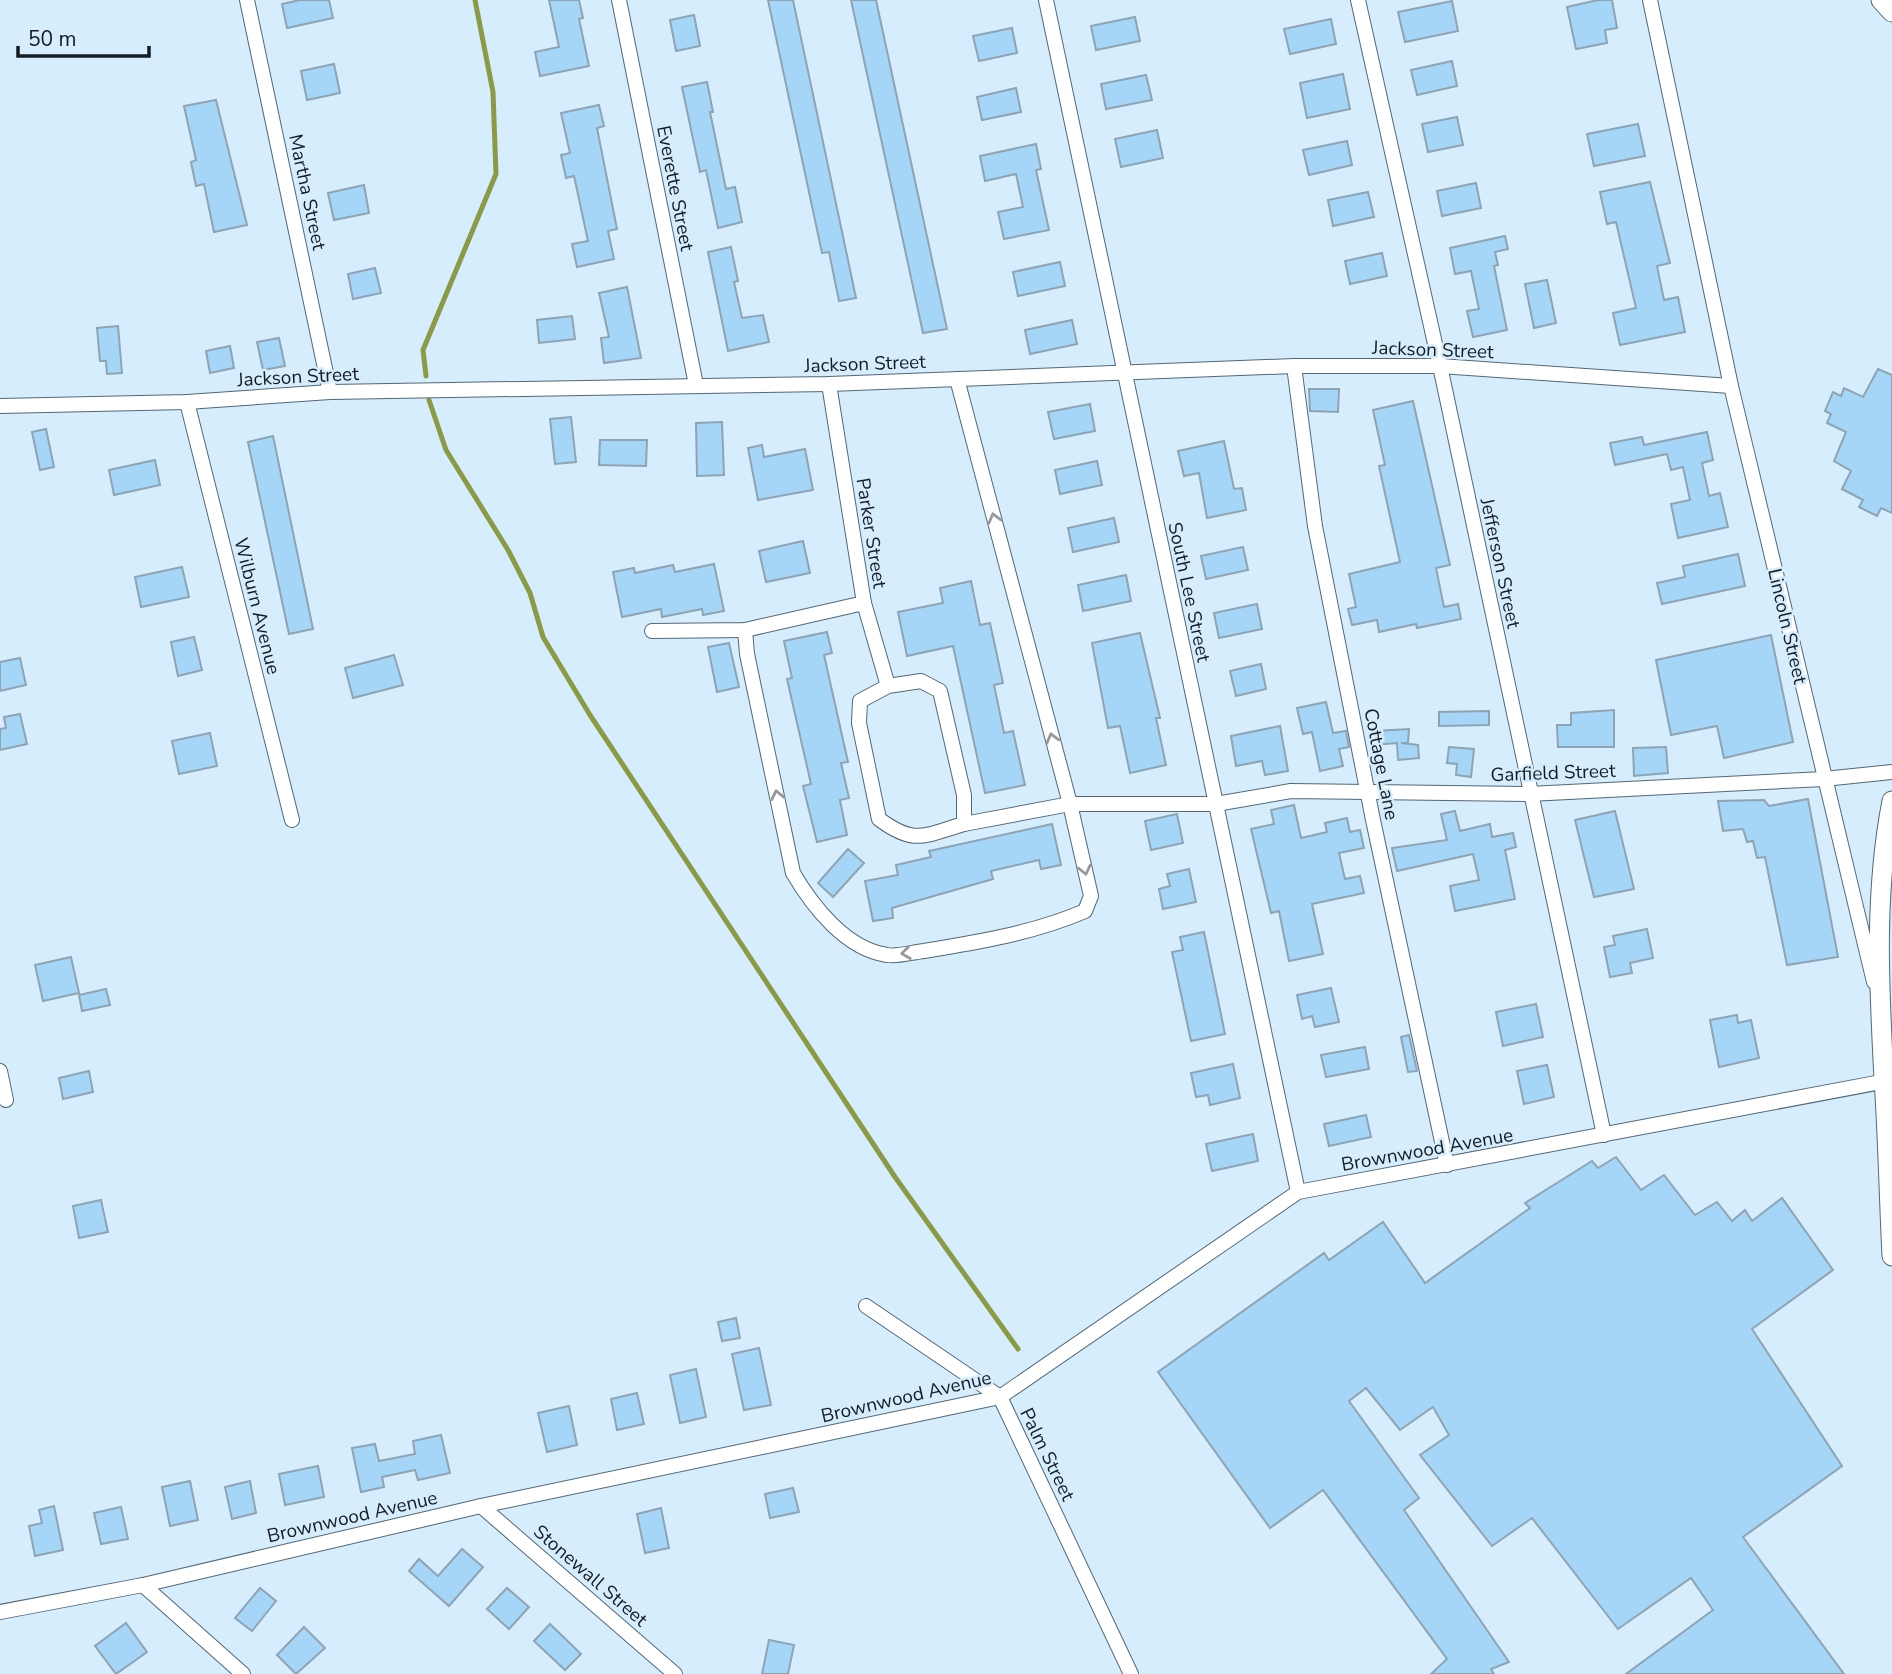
<svg xmlns="http://www.w3.org/2000/svg" width="1892" height="1674" font-family="'Nunito Sans',sans-serif">
	<style>
		.lines { fill: none; stroke-linecap: round; stroke-linejoin: round }
		.stream { stroke: #8b9a44; stroke-width: 5 }
		.building { fill: #a6d6f7; stroke: #8ea4b3; stroke-width: 2 }
		.street-casing { stroke: #536876; stroke-width: 16 }
		.secondary-casing { stroke: #536876; stroke-width: 21 }
		.street { stroke: #fff; stroke-width: 14 }
		.secondary { stroke: #fff; stroke-width: 19 }
		.oneway { stroke: #95999c }
		.labels { text-anchor: middle; stroke-width: 5; stroke-linejoin: round; paint-order: stroke }
		.street-label { font-size: 19px; fill: #141d23; stroke: #d5edfd }
	</style>
	<rect width="100%" height="100%" fill="#d5edfd"/>
	<g class="lines">
		<!-- stream -->
		<g class="stream">
			<polyline points="426,376 423,350 496,174 493,92 475,0"/>
			<polyline points="429,400 446,450 508,550 530,593 543,637 590,715 895,1177 1018,1349"/>
		</g>
	</g>
	<!-- building -->
	<g class="building">
		<polygon points="300,0 329,0 333,18 287,28 282,4"/>
		<polygon points="549,0 579,0 583,18 579,19 589,66 540,76 535,52 559,47"/>
		<polygon points="768,0 793,0 856,298 839,301 829,252 822,253"/>
		<polygon points="851,0 876,0 947,329 923,333"/>
		<polygon points="1598,0 1612,0 1617,28 1605,30 1607,43 1576,49 1567,7"/>
		<polygon points="1452,1 1458,31 1405,42 1398,12"/>
		<polygon points="694,15 700,46 676,51 670,20"/>
		<polygon points="1135,17 1140,41 1096,50 1091,26"/>
		<polygon points="1331,19 1336,44 1290,54 1284,29"/>
		<polygon points="1012,28 1017,53 979,61 973,36"/>
		<polygon points="1452,61 1457,86 1417,95 1411,70"/>
		<polygon points="334,64 340,93 307,100 301,71"/>
		<polygon points="1343,74 1350,109 1307,118 1300,83"/>
		<polygon points="1146,75 1152,100 1106,109 1101,84"/>
		<polygon points="707,82 713,112 710,112 726,189 735,187 742,222 718,228 706,170 700,172 682,87"/>
		<polygon points="1016,88 1021,112 982,120 977,97"/>
		<polygon points="216,100 247,225 214,232 204,184 196,186 191,162 196,160 184,106"/>
		<polygon points="599,105 604,126 597,128 617,229 608,231 614,259 577,267 572,244 588,241 574,176 566,178 561,155 570,153 561,113"/>
		<polygon points="1457,117 1463,145 1428,152 1422,124"/>
		<polygon points="1638,124 1645,156 1594,166 1587,134"/>
		<polygon points="1157,130 1163,158 1121,167 1115,139"/>
		<polygon points="1347,141 1352,165 1309,175 1303,150"/>
		<polygon points="1036,144 1041,169 1036,170 1049,230 1004,239 998,212 1023,207 1016,174 985,181 980,156"/>
		<polygon points="1650,182 1670,263 1657,266 1664,300 1678,297 1685,332 1620,345 1613,313 1636,308 1616,222 1607,224 1600,192"/>
		<polygon points="1476,183 1481,208 1442,216 1437,191"/>
		<polygon points="364,185 369,213 334,220 328,193"/>
		<polygon points="1368,192 1374,217 1333,226 1328,200"/>
		<polygon points="1505,236 1508,249 1495,252 1498,265 1494,266 1507,330 1473,337 1467,311 1479,309 1471,271 1455,274 1450,248"/>
		<polygon points="731,247 738,281 734,282 742,318 763,315 769,342 728,351 708,252"/>
		<polygon points="1382,253 1387,276 1350,284 1345,261"/>
		<polygon points="1060,262 1065,286 1018,296 1013,272"/>
		<polygon points="375,268 381,293 353,299 348,274"/>
		<polygon points="1547,280 1556,323 1534,328 1525,284"/>
		<polygon points="627,287 641,358 604,363 601,338 609,337 599,293"/>
		<polygon points="572,316 575,339 539,343 537,320"/>
		<polygon points="1072,320 1077,344 1030,354 1025,330"/>
		<polygon points="118,326 122,373 107,374 106,361 100,361 97,328"/>
		<polygon points="279,338 285,366 263,370 257,342"/>
		<polygon points="230,346 234,368 210,373 206,351"/>
		<polygon points="1878,369 1892,375 1892,513 1881,508 1877,516 1859,507 1863,500 1842,489 1851,471 1834,461 1846,432 1827,423 1831,414 1825,411 1833,392 1841,396 1844,388 1863,397"/>
		<polygon points="1309,389 1339,389 1338,412 1310,411"/>
		<polygon points="1413,401 1450,565 1436,568 1444,607 1458,604 1461,619 1417,628 1416,624 1379,632 1377,620 1352,625 1348,609 1356,607 1349,574 1400,562 1379,466 1385,465 1373,410"/>
		<polygon points="1090,404 1095,431 1054,439 1048,412"/>
		<polygon points="571,417 576,462 555,464 550,419"/>
		<polygon points="722,422 724,475 697,476 696,423"/>
		<polygon points="46,429 54,467 40,470 32,432"/>
		<polygon points="1707,432 1713,460 1702,463 1709,496 1720,493 1728,527 1678,538 1671,504 1690,500 1683,467 1671,470 1667,454 1615,465 1610,443 1642,437 1644,445"/>
		<polygon points="273,436 313,629 289,634 248,442"/>
		<polygon points="600,440 647,440 646,466 599,465"/>
		<polygon points="1224,441 1234,489 1242,488 1246,510 1207,518 1199,473 1184,476 1178,451"/>
		<polygon points="762,445 764,457 805,449 813,490 758,500 748,448"/>
		<polygon points="155,460 160,485 114,495 109,470"/>
		<polygon points="1097,461 1102,485 1060,494 1055,470"/>
		<polygon points="1114,518 1119,542 1073,552 1068,528"/>
		<polygon points="803,541 810,573 766,582 759,551"/>
		<polygon points="1243,547 1248,570 1206,579 1201,556"/>
		<polygon points="1738,554 1745,586 1662,604 1657,583 1685,577 1683,566"/>
		<polygon points="714,564 724,611 703,615 702,609 662,617 661,609 622,617 613,572 634,568 635,573 673,565 675,572"/>
		<polygon points="182,567 189,597 141,607 135,577"/>
		<polygon points="1126,575 1131,601 1083,611 1078,585"/>
		<polygon points="971,581 980,625 990,623 1003,683 994,685 1004,733 1013,731 1025,785 985,793 953,646 907,656 898,612 943,603 940,588"/>
		<polygon points="1257,604 1262,629 1219,638 1214,613"/>
		<polygon points="827,632 832,653 824,655 848,762 841,763 849,798 840,800 847,835 817,842 803,786 811,784 787,679 792,678 784,641"/>
		<polygon points="1140,633 1160,718 1156,718 1166,765 1130,773 1120,726 1108,728 1092,643"/>
		<polygon points="1771,635 1793,742 1724,758 1717,726 1671,735 1656,660"/>
		<polygon points="194,637 202,670 178,676 171,642"/>
		<polygon points="729,643 739,687 717,692 708,647"/>
		<polygon points="394,655 403,685 353,698 345,668"/>
		<polygon points="20,658 26,685 0,691 0,662"/>
		<polygon points="1261,664 1266,689 1236,696 1230,671"/>
		<polygon points="1326,702 1333,733 1346,731 1349,747 1339,749 1343,766 1320,771 1312,732 1303,734 1297,708"/>
		<polygon points="1614,710 1614,747 1558,747 1557,725 1571,725 1571,713"/>
		<polygon points="1489,711 1489,725 1439,726 1439,712"/>
		<polygon points="20,714 27,744 0,750 0,729 6,728 4,717"/>
		<polygon points="1280,726 1288,771 1265,775 1262,761 1236,766 1231,736"/>
		<polygon points="1409,729 1408,743 1401,743 1418,745 1419,758 1398,760 1397,743 1375,745 1374,731"/>
		<polygon points="210,733 217,766 179,774 172,741"/>
		<polygon points="1449,747 1474,749 1471,777 1456,775 1457,764 1447,763"/>
		<polygon points="1666,747 1668,773 1634,776 1633,748"/>
		<polygon points="1808,799 1838,957 1787,965 1765,857 1757,858 1753,841 1747,842 1743,829 1723,831 1718,801 1764,800 1769,806"/>
		<polygon points="1294,805 1301,838 1327,832 1325,823 1347,818 1350,832 1360,830 1364,848 1339,853 1345,879 1360,876 1364,893 1312,904 1323,954 1289,961 1279,911 1271,913 1251,829 1274,824 1271,810"/>
		<polygon points="1455,811 1460,831 1490,824 1492,837 1513,833 1516,847 1505,850 1515,899 1455,911 1450,886 1479,880 1473,854 1397,871 1392,848 1447,840 1441,814"/>
		<polygon points="1615,811 1634,889 1594,897 1575,820"/>
		<polygon points="1177,814 1183,843 1151,850 1145,821"/>
		<polygon points="1052,824 1061,865 1041,869 1039,860 991,871 993,879 892,908 893,918 873,921 865,881 898,875 896,865 931,857 929,851"/>
		<polygon points="848,849 864,863 833,897 818,883"/>
		<polygon points="1189,869 1196,902 1163,909 1159,889 1170,886 1167,874"/>
		<polygon points="1647,929 1653,958 1630,963 1632,973 1610,977 1604,947 1615,945 1613,936"/>
		<polygon points="1204,932 1225,1034 1191,1041 1172,952 1183,950 1180,937"/>
		<polygon points="71,957 79,993 43,1001 35,965"/>
		<polygon points="1331,988 1339,1022 1315,1027 1312,1016 1302,1019 1297,995"/>
		<polygon points="106,989 110,1005 82,1011 79,995"/>
		<polygon points="1536,1004 1543,1037 1503,1046 1496,1012"/>
		<polygon points="1737,1015 1738,1023 1751,1020 1759,1058 1719,1067 1710,1020"/>
		<polygon points="1409,1035 1417,1071 1408,1072 1401,1037"/>
		<polygon points="1365,1047 1369,1069 1326,1077 1321,1055"/>
		<polygon points="1233,1064 1240,1098 1210,1105 1208,1095 1196,1097 1191,1073"/>
		<polygon points="1547,1065 1554,1097 1524,1104 1517,1071"/>
		<polygon points="89,1071 93,1092 63,1099 59,1078"/>
		<polygon points="1366,1115 1371,1137 1329,1146 1324,1124"/>
		<polygon points="1253,1134 1258,1161 1212,1171 1206,1144"/>
		<polygon points="1616,1157 1641,1190 1664,1175 1695,1215 1717,1202 1732,1221 1745,1210 1752,1221 1782,1198 1833,1270 1752,1329 1842,1466 1743,1537 1844,1674 1626,1674 1713,1610 1691,1578 1618,1629 1532,1518 1492,1546 1420,1455 1449,1435 1433,1407 1400,1430 1366,1388 1349,1401 1419,1498 1404,1510 1509,1662 1491,1669 1494,1674 1431,1674 1447,1659 1323,1490 1270,1528 1158,1372 1324,1253 1329,1260 1383,1222 1425,1283 1530,1208 1525,1203 1592,1161 1598,1168"/>
		<polygon points="101,1200 108,1232 79,1238 73,1206"/>
		<polygon points="736,1318 740,1338 722,1341 718,1322"/>
		<polygon points="759,1348 771,1405 744,1410 732,1354"/>
		<polygon points="696,1369 706,1417 680,1423 670,1375"/>
		<polygon points="637,1393 644,1424 617,1430 611,1399"/>
		<polygon points="569,1406 577,1445 547,1452 538,1413"/>
		<polygon points="441,1435 450,1473 418,1480 415,1470 382,1477 384,1487 361,1492 352,1448 375,1444 379,1461 415,1454 413,1441"/>
		<polygon points="318,1466 324,1497 285,1505 279,1474"/>
		<polygon points="190,1481 198,1520 170,1526 162,1487"/>
		<polygon points="250,1481 256,1513 232,1519 225,1487"/>
		<polygon points="793,1488 799,1512 770,1518 765,1494"/>
		<polygon points="54,1506 63,1550 35,1556 29,1526 42,1523 39,1510"/>
		<polygon points="121,1507 128,1539 101,1544 94,1513"/>
		<polygon points="661,1508 669,1548 645,1553 637,1514"/>
		<polygon points="462,1549 483,1567 449,1606 409,1571 419,1559 438,1576"/>
		<polygon points="260,1588 276,1601 252,1631 235,1618"/>
		<polygon points="507,1588 529,1607 509,1629 487,1609"/>
		<polygon points="126,1623 147,1652 116,1674 95,1646"/>
		<polygon points="550,1624 581,1654 565,1670 534,1641"/>
		<polygon points="304,1627 325,1648 296,1674 277,1655"/>
		<polygon points="769,1640 794,1645 788,1674 762,1674"/>
	</g>
	<g class="lines">
		<!-- street casing -->
		<g class="street-casing">
			<g id="street">
				<polyline points="247,0 330,392"/>
				<polyline points="619,0 696,385"/>
				<polyline points="1046,0 1298,1192"/>
				<polyline points="1358,0 1440,366 1604,1135"/>
				<polyline points="1650,0 1731,386 1874,982"/>
				<polyline points="1294,366 1315,526 1373,820 1447,1165"/>
				<path d="M 829,384 L 864,603 L 888,686 L 860,701 L 859,723 L 879,819 C 915,846 925,835 964,824 L 964,795 L 940,691 L 921,681 L 888,686"/>
				<polyline points="187,402 292,820"/>
				<polyline points="0,406 187,402 330,392 829,384 1294,366 1440,366 1731,386"/>
				<path d="M 745,630 L 747,654 L 793,873 C 813,907 846,949 887,955 C 898,957 913,952 924,951 C 979,942 1034,933 1085,911 L 1091,896 L 1070,804 L 957,379"/>
				<polyline points="652,631 745,630 864,603"/>
				<polyline points="964,824 1070,804 1216,804 1291,791 1529,794 1824,779 1892,772"/>
				<polyline points="0,1071 6,1100"/>
				<polyline points="866,1306 1000,1397 1131,1674"/>
				<polyline points="481,1506 675,1674"/>
				<polyline points="143,1585 243,1674"/>
				<polyline points="0,1612 143,1585 481,1506 1000,1397 1298,1192 1892,1080"/>
			</g>
		</g>
		<!-- secondary casing -->
		<g class="secondary-casing">
			<g id="secondary">
				<polyline points="1881,0 1892,12"/>
				<path d="M 1892,801 C 1874,893 1879,986 1884,1079 C 1888,1138 1889,1197 1892,1256"/>
			</g>
		</g>
		<!-- street -->
		<use href="#street" class="street"/>
		<!-- secondary -->
		<use href="#secondary" class="secondary"/>
	</g>
	<!-- one-way arrows -->
	<defs><path id="oneway-chevron" d="M-2-3.5L2.5 0L-2 3.5" fill="none" stroke-width="1.6" stroke-linecap="round" stroke-linejoin="round" transform="scale(1.75)"/></defs>
	<g class="oneway">
		<use href="#oneway-chevron" transform="translate(994 518) rotate(-105)"/>
		<use href="#oneway-chevron" transform="translate(1052 738) rotate(-105)"/>
		<use href="#oneway-chevron" transform="translate(777 795) rotate(-102)"/>
		<use href="#oneway-chevron" transform="translate(1085 870) rotate(77)"/>
		<use href="#oneway-chevron" transform="translate(906 953) rotate(172)"/>
	</g>
	<g class="labels">
		<!-- street labels -->
		<g class="street-label">
			<text transform="translate(676 188) rotate(79)" y="7">Everette Street</text>
			<text transform="translate(308 192) rotate(78)" y="7">Martha Street</text>
			<text transform="translate(1433 349) rotate(2)" y="7">Jackson Street</text>
			<text transform="translate(865 363) rotate(-2)" y="7">Jackson Street</text>
			<text transform="translate(298 376) rotate(-3)" y="7">Jackson Street</text>
			<text transform="translate(872 533) rotate(81)" y="7">Parker Street</text>
			<text transform="translate(1501 563) rotate(78)" y="7">Jefferson Street</text>
			<text transform="translate(1190 592) rotate(78)" y="7">South Lee Street</text>
			<text transform="translate(258 606) rotate(76)" y="7">Wilburn Avenue</text>
			<text transform="translate(1788 626) rotate(77)" y="7">Lincoln Street</text>
			<text transform="translate(1382 764) rotate(79)" y="7">Cottage Lane</text>
			<text transform="translate(1553 772) rotate(-2)" y="7">Garfield Street</text>
			<text transform="translate(1427 1149) rotate(-10)" y="7">Brownwood Avenue</text>
			<text transform="translate(906 1396) rotate(-13)" y="7">Brownwood Avenue</text>
			<text transform="translate(1048 1454) rotate(64)" y="7">Palm Street</text>
			<text transform="translate(352 1516) rotate(-13)" y="7">Brownwood Avenue</text>
			<text transform="translate(591 1575) rotate(41)" y="7">Stonewall Street</text>
		</g>
	</g>
	<!-- scale -->
	<path d="M18 46v10h131v-10" fill="none" stroke="#141d23" stroke-width="3.5"/>
	<text x="28" y="46" font-size="21" fill="#141d23" stroke="#d5edfd" stroke-width="5" paint-order="stroke">50 m</text>
</svg>
